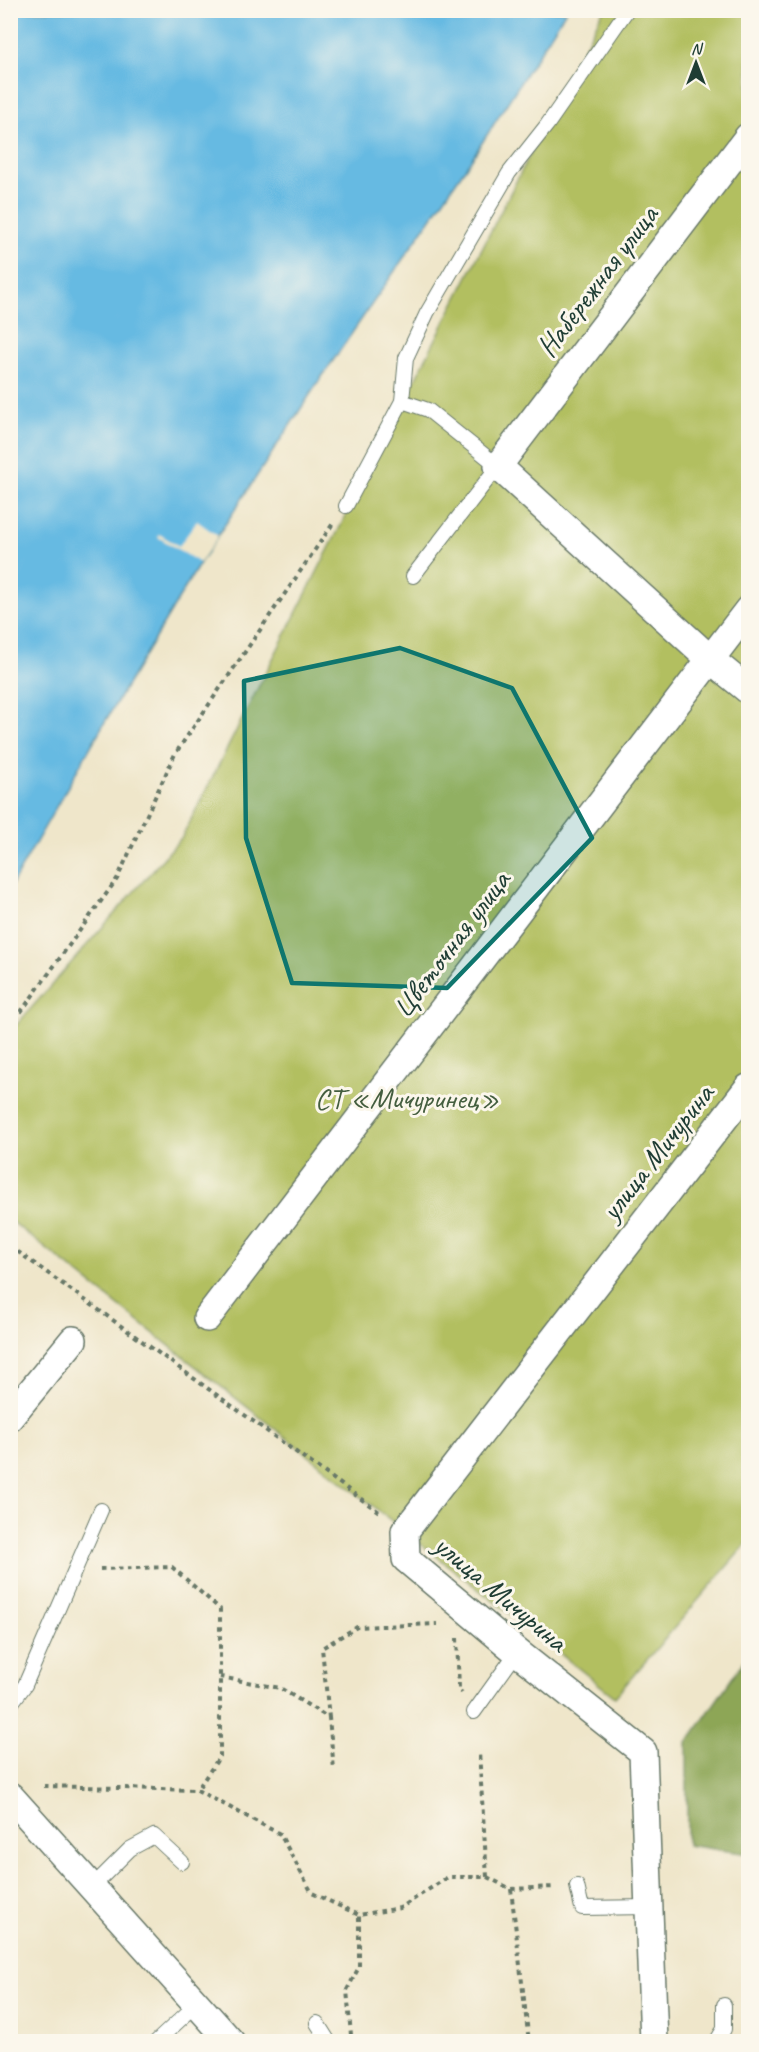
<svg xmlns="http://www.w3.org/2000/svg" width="759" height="2052" font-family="Caveat,sans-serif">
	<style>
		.green { fill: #b2bf61; stroke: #687e4a; stroke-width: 1.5 }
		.forest { fill: #8da657; stroke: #567246; stroke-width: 1.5 }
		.water { fill: #66bae2; stroke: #427c8b; stroke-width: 1.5 }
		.pier { fill: #efe6ca }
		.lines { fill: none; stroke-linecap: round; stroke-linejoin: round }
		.service-casing { stroke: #687868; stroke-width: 16 }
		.minor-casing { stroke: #687868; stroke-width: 30 }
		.path { stroke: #687868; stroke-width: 4; stroke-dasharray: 4.5 4.5; stroke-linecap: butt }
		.service { stroke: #fff; stroke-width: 14 }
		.minor { stroke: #fff; stroke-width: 27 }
		.marked { fill: #0f766e; fill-opacity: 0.2; stroke: #0f766e; stroke-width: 4.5; stroke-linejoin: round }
		.labels { text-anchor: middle; stroke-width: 6; stroke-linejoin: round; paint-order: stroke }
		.street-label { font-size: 30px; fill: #1f3d34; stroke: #fbf7ec }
		.park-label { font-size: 30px; fill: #445e3f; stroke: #fbf7ec }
	</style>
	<rect width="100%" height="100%" fill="#fbf7ec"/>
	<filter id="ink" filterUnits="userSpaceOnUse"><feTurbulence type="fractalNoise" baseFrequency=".0167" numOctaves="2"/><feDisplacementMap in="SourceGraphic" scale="12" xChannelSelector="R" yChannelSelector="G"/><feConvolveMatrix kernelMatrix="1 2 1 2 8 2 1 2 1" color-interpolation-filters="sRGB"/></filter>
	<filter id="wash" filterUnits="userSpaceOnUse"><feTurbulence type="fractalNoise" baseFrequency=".008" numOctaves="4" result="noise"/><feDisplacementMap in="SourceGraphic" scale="24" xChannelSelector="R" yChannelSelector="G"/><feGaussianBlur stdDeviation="1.35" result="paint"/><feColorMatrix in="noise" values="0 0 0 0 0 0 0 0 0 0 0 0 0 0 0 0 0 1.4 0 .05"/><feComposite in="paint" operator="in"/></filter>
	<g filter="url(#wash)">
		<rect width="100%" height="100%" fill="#efe6ca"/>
		<!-- green -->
		<polygon class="green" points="603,11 748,11 748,1542 615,1697 11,1221 11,1031 182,837"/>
		<!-- forest -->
		<polygon class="forest" points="748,1655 748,1854 687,1845 687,1743"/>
		<!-- water -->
		<polygon class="water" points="11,11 566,11 471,160 317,384 200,563 103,725 11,886"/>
		<!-- pier -->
		<polygon class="pier" points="197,521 218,536 200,563 158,537 159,534 179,546"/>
	</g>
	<g filter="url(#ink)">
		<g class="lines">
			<!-- service casing -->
			<g class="service-casing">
				<g id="service">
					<polyline points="402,401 428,410 498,466 413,576"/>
					<polyline points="346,506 402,401 406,358 427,313 509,173 547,125 627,10"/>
					<polyline points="10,1705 25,1685 101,1510"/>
					<polyline points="474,1712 517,1652"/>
					<polyline points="577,1886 582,1908 650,1907"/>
					<polyline points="91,1888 130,1849 154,1836 182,1862"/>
					<polyline points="317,2023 329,2042"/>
					<polyline points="156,2042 197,2004"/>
					<polyline points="716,2042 724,2029 724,2005"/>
				</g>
			</g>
			<!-- minor casing -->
			<g class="minor-casing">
				<g id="minor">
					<polyline points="748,137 498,466 710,659 748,690"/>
					<polyline points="207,1318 748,610"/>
					<polyline points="10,1417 73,1340"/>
					<polyline points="10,1796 231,2042"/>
					<polyline points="654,2042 643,1752 517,1652 406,1559 405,1531 748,1088"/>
				</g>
			</g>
			<!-- path -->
			<g class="path">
				<polyline points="10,1027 117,879 175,754 334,522"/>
				<polyline points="10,1246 382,1514"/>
				<polyline points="100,1569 172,1567 220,1609 220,1756 197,1790"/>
				<polyline points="457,1638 459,1688 462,1693"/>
				<polyline points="220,1677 280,1688 329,1718 334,1769"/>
				<polyline points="329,1718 322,1648 357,1627 437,1624"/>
				<polyline points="44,1786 197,1790 280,1834 312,1893 359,1915"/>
				<polyline points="487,1877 511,1889 555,1887"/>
				<polyline points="511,1889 529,2042"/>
				<polyline points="351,2035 347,1990 359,1967 359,1915 400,1908 448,1877 487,1877 479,1752"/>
			</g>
			<!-- service -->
			<use href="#service" class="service"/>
			<!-- minor -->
			<use href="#minor" class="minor"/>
		</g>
	</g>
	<!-- marked area -->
	<path class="marked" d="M 400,648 L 512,688 L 592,838 L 447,988 L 292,983 L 246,838 L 244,681 Z"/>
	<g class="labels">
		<!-- street labels -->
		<g class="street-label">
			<text transform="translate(597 281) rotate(-53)" y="10">Набережная улица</text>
			<text transform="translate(451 944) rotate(-53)" y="10">Цветочная улица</text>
			<text transform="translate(657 1152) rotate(-52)" y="10">улица Мичурина</text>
			<text transform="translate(501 1593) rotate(40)" y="10">улица Мичурина</text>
		</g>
		<!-- park labels -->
		<g class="park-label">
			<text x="407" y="1108">СТ «Мичуринец»</text>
		</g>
	</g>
	<!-- margin -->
	<rect width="759" height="2052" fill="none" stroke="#fbf7ec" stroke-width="36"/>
	<!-- north arrow -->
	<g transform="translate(696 63)" stroke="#fbf7ec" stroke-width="4.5" paint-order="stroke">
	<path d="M0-4.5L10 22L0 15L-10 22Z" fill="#1f3d34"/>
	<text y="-9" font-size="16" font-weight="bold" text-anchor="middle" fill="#1f3d34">N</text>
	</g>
</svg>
